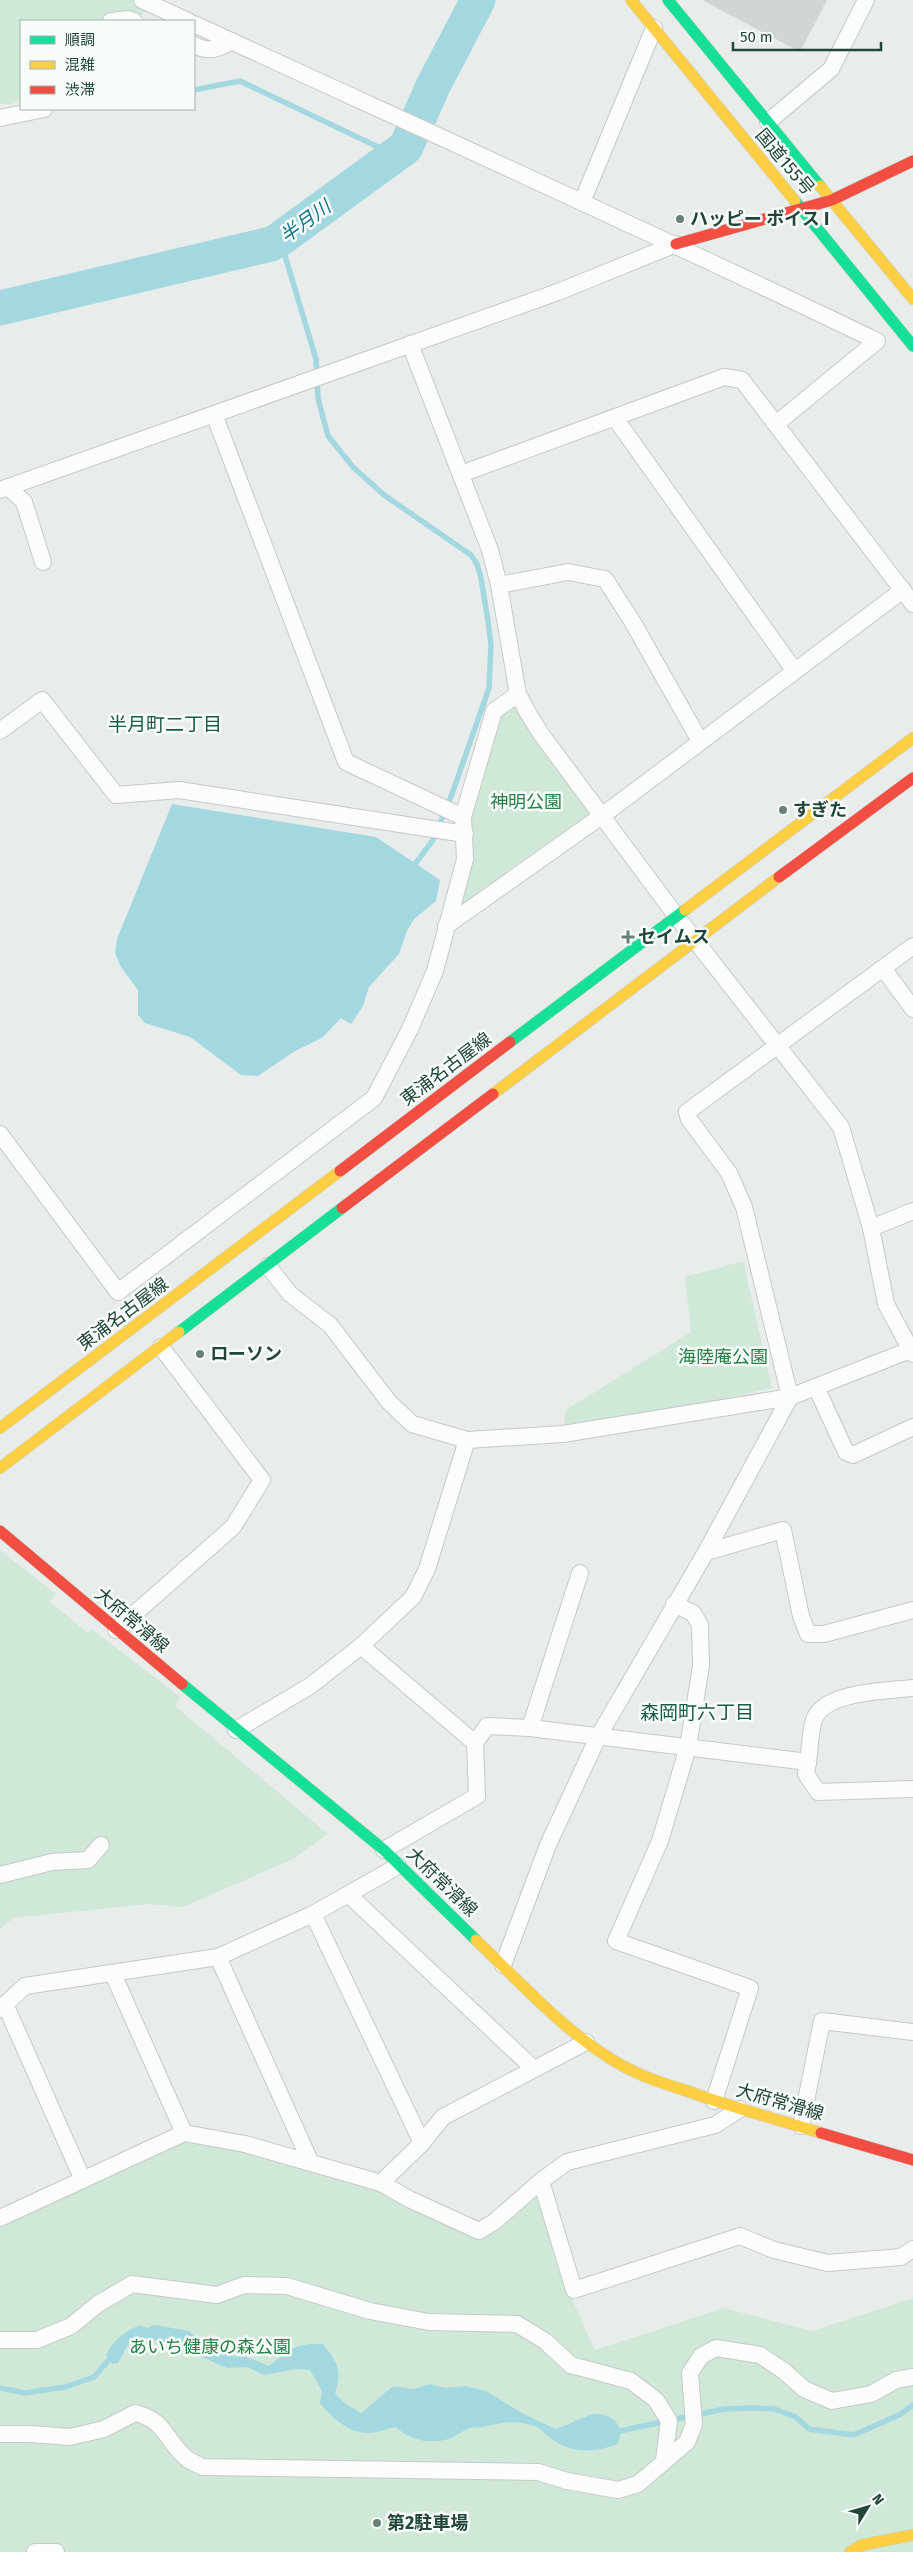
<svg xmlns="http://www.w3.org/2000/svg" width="913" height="2552" font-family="'Fira Sans','Noto Sans JP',sans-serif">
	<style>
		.green { fill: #d0e8d7 }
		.water { fill: #a4d8e0 }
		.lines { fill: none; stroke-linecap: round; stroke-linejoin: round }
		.stream { stroke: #a4d8e0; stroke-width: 5.5 }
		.river { stroke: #a4d8e0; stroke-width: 35 }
		.building { fill: #d0d6d4 }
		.street-casing { stroke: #c4cac8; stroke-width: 18 }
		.fast-casing { stroke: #c3cbc8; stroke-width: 12 }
		.slow-casing { stroke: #c3cbc8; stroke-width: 12 }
		.jam-casing { stroke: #c3cbc8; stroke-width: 12 }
		.street { stroke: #fcfcfc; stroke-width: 16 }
		.fast { stroke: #16e098; stroke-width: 11 }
		.slow { stroke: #ffcf43; stroke-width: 11 }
		.jam { stroke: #f24e42; stroke-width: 11 }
		.poi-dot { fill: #678079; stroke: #f7fbf9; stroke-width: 2 }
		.labels { text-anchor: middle; stroke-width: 5; stroke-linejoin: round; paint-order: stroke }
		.street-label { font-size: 18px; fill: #21453b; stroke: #f7fbf9 }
		.poi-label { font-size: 18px; font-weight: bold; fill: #21453b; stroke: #f7fbf9; text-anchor: start }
		.park-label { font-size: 18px; fill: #268147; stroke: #f7fbf9 }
		.water-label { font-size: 19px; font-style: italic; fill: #12788a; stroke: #f7fbf9 }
		.neighbourhood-label { font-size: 19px; fill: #1a5a49; stroke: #f7fbf9 }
	</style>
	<rect width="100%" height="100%" fill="#e8edeb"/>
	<!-- green -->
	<g class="green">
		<polygon points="0,0 155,0 137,21 21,21 21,99 12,104 0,104"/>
		<polygon points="518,694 603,815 446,926 465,834 494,711"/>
		<polygon points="743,1261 772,1388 563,1434 566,1410 691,1332 685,1277"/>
		<polygon points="0,1550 56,1594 50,1602 88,1633 92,1629 180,1697 175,1706 328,1834 293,1859 183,1907 148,1904 13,1918 0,1929"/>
		<polygon points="184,2133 310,2161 479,2231 541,2181 554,2259 595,2350 724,2308 812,2331 913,2298 913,2552 0,2552 0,2218"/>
	</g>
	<!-- water -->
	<g class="water">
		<polygon points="172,804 376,837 440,880 436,901 414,919 407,931 399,954 369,987 363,1006 351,1024 341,1018 322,1038 295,1051 258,1076 241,1075 190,1037 145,1023 138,1015 138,990 121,967 115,953 117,939"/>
		<path d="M 140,2325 L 147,2328 L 155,2325 L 189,2331 L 209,2348 L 229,2356 L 247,2357 L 269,2366 C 289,2349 296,2343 323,2344 C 337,2362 343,2370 335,2393 L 344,2403 L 361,2413 L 393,2386 L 414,2389 L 430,2384 L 445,2388 L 466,2386 L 486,2391 L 522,2413 L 555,2429 C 567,2426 585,2415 596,2414 C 614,2414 627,2429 617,2444 C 596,2453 571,2454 552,2439 C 545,2435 542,2428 534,2426 C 514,2419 500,2423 481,2427 C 478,2428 473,2427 470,2428 C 463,2430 457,2436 449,2439 C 429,2444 411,2441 396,2427 C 388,2428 378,2433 369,2433 C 350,2434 332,2418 320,2403 L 322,2391 L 310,2370 L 296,2369 L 264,2375 L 247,2367 L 227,2368 L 169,2343 L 139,2337 L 130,2341 L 118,2363 L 112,2364 L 106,2355 C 113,2340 125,2331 140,2325 Z"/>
	</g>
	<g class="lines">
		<!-- stream -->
		<g class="stream">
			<polyline points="194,90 240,81 395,155"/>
			<polyline points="280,239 316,359 318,398 328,436 353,467 384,495 471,555 477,564 481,578 488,621 491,645 489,688 452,794 433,840 412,868"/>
			<polyline points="0,2388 25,2393 65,2387 94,2377 113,2355"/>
			<polyline points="615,2432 724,2409 752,2408 774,2409 796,2417 809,2429 854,2435 901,2414 913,2405"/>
		</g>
		<!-- river -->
		<polyline class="river" points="0,308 271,244 280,239 406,147 433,86 478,0"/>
	</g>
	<!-- building -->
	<polygon class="building" points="702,0 827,0 800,52"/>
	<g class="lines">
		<!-- street casing -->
		<g class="street-casing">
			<g id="street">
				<polyline points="142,0 188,21"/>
				<polyline points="111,21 128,19 134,21"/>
				<path d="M 194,24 C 422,129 651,232 877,341 L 776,424"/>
				<path d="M 194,45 C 209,53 218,49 232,41"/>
				<polyline points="0,118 44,109"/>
				<polyline points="768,122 831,69 866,0"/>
				<polyline points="582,202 654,28"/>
				<polyline points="410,344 490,550 499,585 518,694 528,713 541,734 677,917 841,1127 871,1228 886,1304 913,1354"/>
				<polyline points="214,414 346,762 463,817"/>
				<polyline points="615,418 794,670"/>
				<polyline points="461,474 724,377 742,380 913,604"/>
				<polyline points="8,487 24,502 43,562"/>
				<polyline points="0,490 558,292 676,244"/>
				<polyline points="499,585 568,572 605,579 632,621 700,741"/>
				<polyline points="0,731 42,700 116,795 179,790 465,834"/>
				<polyline points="446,926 603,815 903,590"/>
				<polyline points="883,968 913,1009"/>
				<polyline points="0,1134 118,1292 374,1098 410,1029 435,971 465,859 463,817 494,711 518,694"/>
				<polyline points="871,1228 913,1211"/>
				<polyline points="268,1266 290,1294 330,1325 389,1402 412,1424 467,1440 563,1434 790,1397 913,1349"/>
				<polyline points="816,1387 846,1452 853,1455 913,1427"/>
				<polyline points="706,1552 783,1530 801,1616 808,1634 824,1634 913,1610"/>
				<polyline points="674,1604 693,1613 700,1625 701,1666 688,1747 660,1841 616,1941 750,1988 714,2101"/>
				<polyline points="116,1630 233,1527 262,1480 161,1347"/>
				<polyline points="361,1646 475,1743 477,1796 384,1850"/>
				<polyline points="530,1728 580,1573"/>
				<polyline points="236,1730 310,1686 361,1646 413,1597 427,1569 467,1440"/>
				<polyline points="475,1743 487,1726 530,1728 808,1762 806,1774 818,1792 913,1789"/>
				<path d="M 808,1762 C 810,1748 810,1732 814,1720 C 823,1691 888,1691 913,1688"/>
				<polyline points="0,1875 52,1862 88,1860 101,1845"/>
				<polyline points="349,1895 534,2069"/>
				<polyline points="313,1914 422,2143"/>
				<polyline points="218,1957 310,2161"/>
				<polyline points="503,1965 548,1845 598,1737 706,1552 790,1397 744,1207 729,1173 689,1119 687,1112 913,946"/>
				<polyline points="113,1974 184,2133"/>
				<polyline points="5,2004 83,2180"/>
				<polyline points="0,2009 25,1986 218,1957 313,1914 398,1866"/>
				<polyline points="801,2126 822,2021 913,2032"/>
				<polyline points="541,2181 574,2290 740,2236 774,2250 828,2263 901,2257 913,2249"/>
				<polyline points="381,2183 422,2143 443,2117 586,2042"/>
				<polyline points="0,2218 184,2133 245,2144 381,2183 409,2199 479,2231 494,2222 541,2181 567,2162 715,2125 740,2109"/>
				<polyline points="0,2340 37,2340 71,2326 98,2304 132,2284 217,2295 244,2285 287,2286 370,2311 429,2322 517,2324 545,2341 571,2365 631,2381 656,2400 669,2421 664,2460"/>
				<path d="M 0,2434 L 31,2434 L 70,2437 L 104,2429 L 135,2413 C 165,2420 165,2439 185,2457 C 189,2461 197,2464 202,2467 L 538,2472 L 567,2481 L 618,2490 L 638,2484 L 687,2442 L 694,2424 L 690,2373 L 701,2356 L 716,2348 L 760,2355 L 784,2371 L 804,2389 L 832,2401 L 871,2394 L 896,2380 L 913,2377"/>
				<polyline points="35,2552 56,2552"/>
			</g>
		</g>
		<!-- fast casing -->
		<g class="fast-casing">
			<g id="fast">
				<polyline points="668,0 820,186"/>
				<polyline points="795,201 913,346"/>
				<polyline points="510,1042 685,910"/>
				<polyline points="179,1332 342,1208"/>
				<polyline points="182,1684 384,1850 476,1940"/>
			</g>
		</g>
		<!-- slow casing -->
		<g class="slow-casing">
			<g id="slow">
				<polyline points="631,0 795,201"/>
				<polyline points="820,186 913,299"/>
				<polyline points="685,910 913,738"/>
				<polyline points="493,1094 779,877"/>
				<polyline points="0,1428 340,1171"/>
				<polyline points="0,1468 179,1332"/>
				<path d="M 476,1940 C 522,1984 567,2035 623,2066 C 643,2077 665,2084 687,2091 C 731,2107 776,2119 821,2133"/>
				<polyline points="850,2552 862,2545 913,2535"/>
			</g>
		</g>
		<!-- jam casing -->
		<g class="jam-casing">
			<g id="jam">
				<polyline points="676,244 832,200 913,161"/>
				<polyline points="779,877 913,778"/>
				<polyline points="340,1171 510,1042"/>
				<polyline points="342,1208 493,1094"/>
				<polyline points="0,1531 182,1684"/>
				<polyline points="821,2133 913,2160"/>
			</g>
		</g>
		<!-- street -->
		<use href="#street" class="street"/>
		<!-- fast -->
		<use href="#fast" class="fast"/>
		<!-- slow -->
		<use href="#slow" class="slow"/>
		<!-- jam -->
		<use href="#jam" class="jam"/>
	</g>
	<!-- markers -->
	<g class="poi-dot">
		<circle cx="680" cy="219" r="5"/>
		<circle cx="783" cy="810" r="5"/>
		<path d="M625.5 929.5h5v5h5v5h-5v5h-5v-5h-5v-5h5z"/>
		<circle cx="200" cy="1354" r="5"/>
		<circle cx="377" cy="2523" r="5"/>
	</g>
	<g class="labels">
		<!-- street labels -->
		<g class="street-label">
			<text transform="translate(785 162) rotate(50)" y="6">国道155号</text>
			<text transform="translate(446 1069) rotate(-37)" y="6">東浦名古屋線</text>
			<text transform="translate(123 1314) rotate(-37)" y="6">東浦名古屋線</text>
			<text transform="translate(132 1620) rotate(40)" y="6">大府常滑線</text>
			<text transform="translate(442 1882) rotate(44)" y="6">大府常滑線</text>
			<text transform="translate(780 2102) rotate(16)" y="6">大府常滑線</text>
		</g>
		<!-- poi labels -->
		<g class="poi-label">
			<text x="690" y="225">ハッピー ボイス I</text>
			<text x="793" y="816">すぎた</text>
			<text x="638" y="943">セイムス</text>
			<text x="210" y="1360">ローソン</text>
			<text x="387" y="2529">第2駐車場</text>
		</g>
		<!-- park labels -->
		<g class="park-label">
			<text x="526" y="808">神明公園</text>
			<text x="723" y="1363">海陸庵公園</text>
			<text x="210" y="2353">あいち健康の森公園</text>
		</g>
		<!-- water labels -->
		<g class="water-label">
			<text transform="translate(305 221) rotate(-36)" y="7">半月川</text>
		</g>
		<!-- neighbourhood labels -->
		<g class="neighbourhood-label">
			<text x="165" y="731">半月町二丁目</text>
			<text x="697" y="1719">森岡町六丁目</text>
		</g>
	</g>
	<!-- legend -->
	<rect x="20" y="20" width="175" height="90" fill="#f7fbf9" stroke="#a1b2ad"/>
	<rect x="30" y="36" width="25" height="8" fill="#16e098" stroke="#a1b2ad"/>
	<text x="65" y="45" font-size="15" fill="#21453b">順調</text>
	<rect x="30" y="61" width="25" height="8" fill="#ffcf43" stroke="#a1b2ad"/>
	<text x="65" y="70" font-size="15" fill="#21453b">混雑</text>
	<rect x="30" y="86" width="25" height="8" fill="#f24e42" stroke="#a1b2ad"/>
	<text x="65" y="95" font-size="15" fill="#21453b">渋滞</text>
	<!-- north arrow -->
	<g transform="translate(868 2507) rotate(53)" stroke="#f7fbf9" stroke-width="4" paint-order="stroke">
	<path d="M0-4L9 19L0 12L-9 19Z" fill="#21453b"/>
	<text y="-8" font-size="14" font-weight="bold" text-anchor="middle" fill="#21453b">N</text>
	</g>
	<!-- scale -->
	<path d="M733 42v8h148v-8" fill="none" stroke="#21453b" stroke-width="2.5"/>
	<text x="740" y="42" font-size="15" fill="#21453b" stroke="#f7fbf9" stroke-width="4" paint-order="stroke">50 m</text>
</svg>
